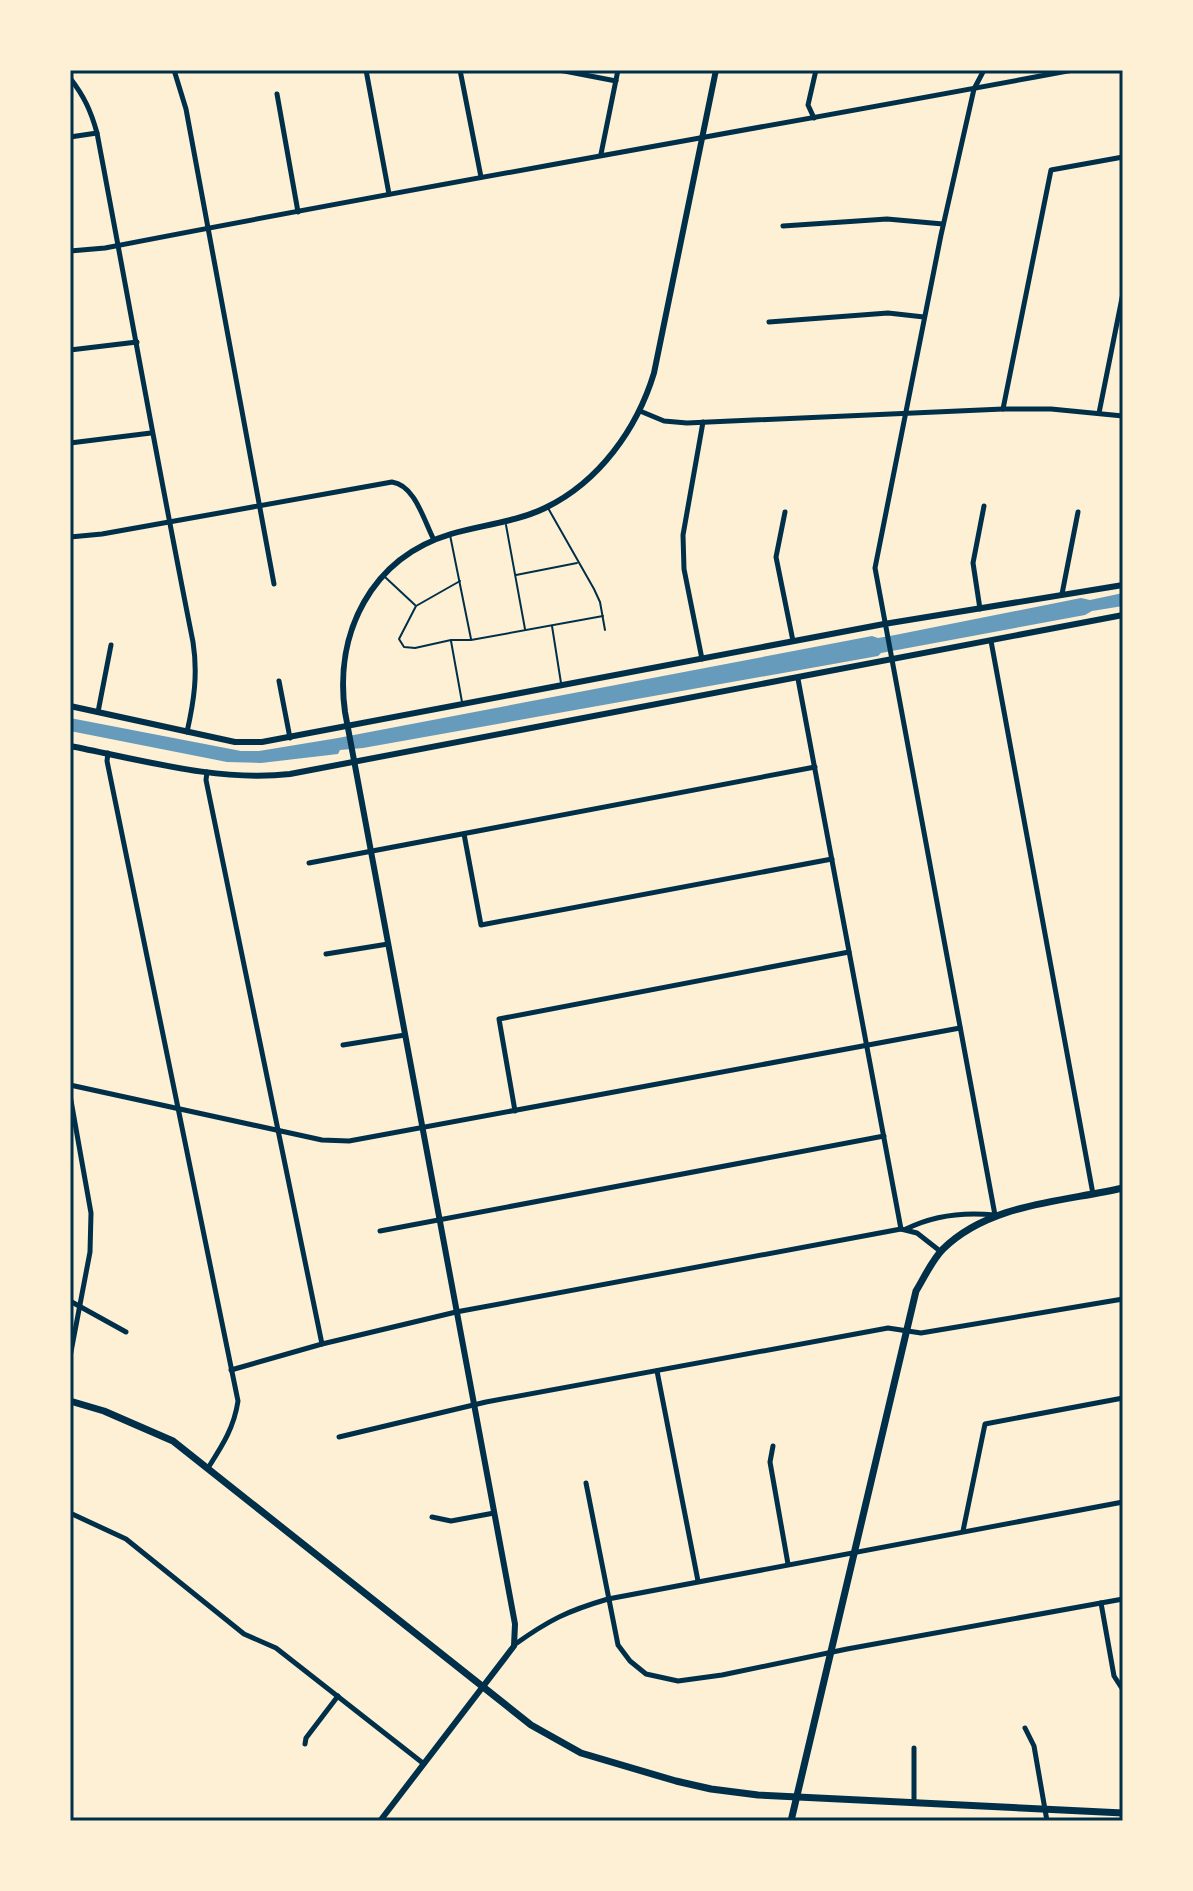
<svg xmlns="http://www.w3.org/2000/svg" width="1193" height="1891" font-family="Raleway,sans-serif">
	<style>
		.water { fill: #669bbc }
		.lines { fill: none; stroke-linecap: round; stroke-linejoin: round }
		.service { stroke: #003049; stroke-width: 2 }
		.minor { stroke: #003049; stroke-width: 5 }
		.tertiary { stroke: #003049; stroke-width: 6 }
		.secondary { stroke: #003049; stroke-width: 7 }
		.neatline { fill: none; stroke: #003049; stroke-width: 3 }
	</style>
	<rect width="100%" height="100%" fill="#fdf0d5"/>
	<!-- water -->
	<polygon class="water" points="1123,593 1123,606 1092,611 1085,615 881,653 878,656 363,748 340,750 338,754 261,763 227,762 70,731 70,718 241,751 259,751 338,738 872,636 878,638 895,635 1081,598 1090,600"/>
	<g class="lines">
		<!-- service -->
		<g class="service">
			<polyline points="548,508 594,589 600,602 605,630"/>
			<polyline points="506,525 525,629"/>
			<polyline points="450,535 471,639"/>
			<polyline points="516,575 577,563"/>
			<polyline points="385,577 415,605"/>
			<polyline points="460,581 416,606 399,639 404,647 415,648 451,640 471,640 603,616"/>
			<polyline points="552,626 561,683"/>
			<polyline points="451,641 462,702"/>
		</g>
		<!-- minor -->
		<g class="minor">
			<polyline points="174,70 186,109 274,584"/>
			<polyline points="366,70 389,194"/>
			<polyline points="460,70 481,177"/>
			<polyline points="559,70 616,81"/>
			<path d="M 70,78 C 84,96 91,111 97,133 C 129,302 159,472 193,642 C 198,674 194,701 187,732"/>
			<polyline points="277,94 298,212"/>
			<polyline points="814,118 808,105 816,70"/>
			<polyline points="70,137 97,133"/>
			<polyline points="601,154 618,70"/>
			<polyline points="783,226 887,219 943,224"/>
			<path d="M 70,251 L 105,248 C 428,185 751,130 1073,70"/>
			<polyline points="769,322 888,313 924,317"/>
			<polyline points="70,350 137,342"/>
			<polyline points="1003,409 1051,170 1123,157"/>
			<polyline points="640,411 664,421 687,423 1003,409 1051,409 1123,416"/>
			<polyline points="1099,413 1123,293"/>
			<polyline points="70,443 151,433"/>
			<polyline points="785,512 776,557 793,641"/>
			<path d="M 70,537 L 102,534 L 392,482 C 415,485 424,521 434,540"/>
			<polyline points="1062,594 1078,512"/>
			<polyline points="980,609 973,563 984,506"/>
			<polyline points="991,641 1093,1194"/>
			<polyline points="702,659 684,569 683,535 703,422"/>
			<polyline points="798,679 901,1229"/>
			<polyline points="279,681 290,738"/>
			<polyline points="98,712 111,645"/>
			<path d="M 108,753 L 107,761 L 238,1401 C 234,1428 222,1446 208,1468"/>
			<polyline points="207,772 206,780 322,1344"/>
			<polyline points="464,834 481,925 832,859"/>
			<polyline points="309,863 815,767"/>
			<polyline points="326,954 388,944"/>
			<polyline points="343,1045 405,1035"/>
			<polyline points="70,1085 322,1140 349,1141 960,1028"/>
			<polyline points="70,1095 91,1213 90,1252 70,1357"/>
			<polyline points="515,1111 499,1019 849,952"/>
			<path d="M 906,1229 C 934,1215 966,1212 995,1215 L 875,568 L 941,235 L 974,89 L 984,70"/>
			<polyline points="380,1231 884,1136"/>
			<polyline points="70,1301 126,1332"/>
			<polyline points="231,1370 322,1344 456,1312 901,1229 917,1233 940,1251"/>
			<polyline points="657,1371 698,1581"/>
			<polyline points="339,1437 486,1402 888,1328 921,1333 1123,1299"/>
			<polyline points="773,1446 770,1462 788,1564"/>
			<polyline points="586,1483 618,1645 630,1661 646,1674 678,1681 722,1675 847,1649 1123,1599"/>
			<polyline points="70,1513 126,1539 244,1634 276,1648 424,1764"/>
			<polyline points="432,1517 451,1521 494,1513"/>
			<polyline points="963,1531 985,1424 1123,1398"/>
			<polyline points="1101,1603 1114,1676 1123,1690"/>
			<path d="M 514,1645 C 549,1620 567,1611 608,1599 L 1123,1502"/>
			<polyline points="1025,1728 1034,1746 1047,1821"/>
			<polyline points="305,1744 306,1738 338,1696"/>
			<polyline points="914,1801 914,1748"/>
		</g>
		<!-- tertiary -->
		<g class="tertiary">
			<polyline points="70,706 235,742 262,742 884,624 1123,585"/>
			<path d="M 70,746 C 142,760 217,782 290,774 L 1123,615"/>
			<path d="M 380,1821 L 514,1646 L 515,1624 L 345,712 C 334,633 371,558 451,534 C 482,525 516,522 545,508 C 599,482 637,429 654,373 L 716,70"/>
		</g>
		<!-- secondary -->
		<g class="secondary">
			<polyline points="70,1401 104,1411 173,1441 531,1725 581,1753 676,1781 711,1789 758,1795 1123,1813"/>
			<path d="M 791,1821 L 916,1291 C 924,1278 932,1260 943,1249 C 990,1203 1062,1202 1123,1188"/>
		</g>
	</g>
	<!-- border -->
	<rect width="1193" height="1891" fill="none" stroke="#fdf0d5" stroke-width="144"/>
	<rect x="72" y="72" width="1049" height="1747" class="neatline"/>
</svg>
